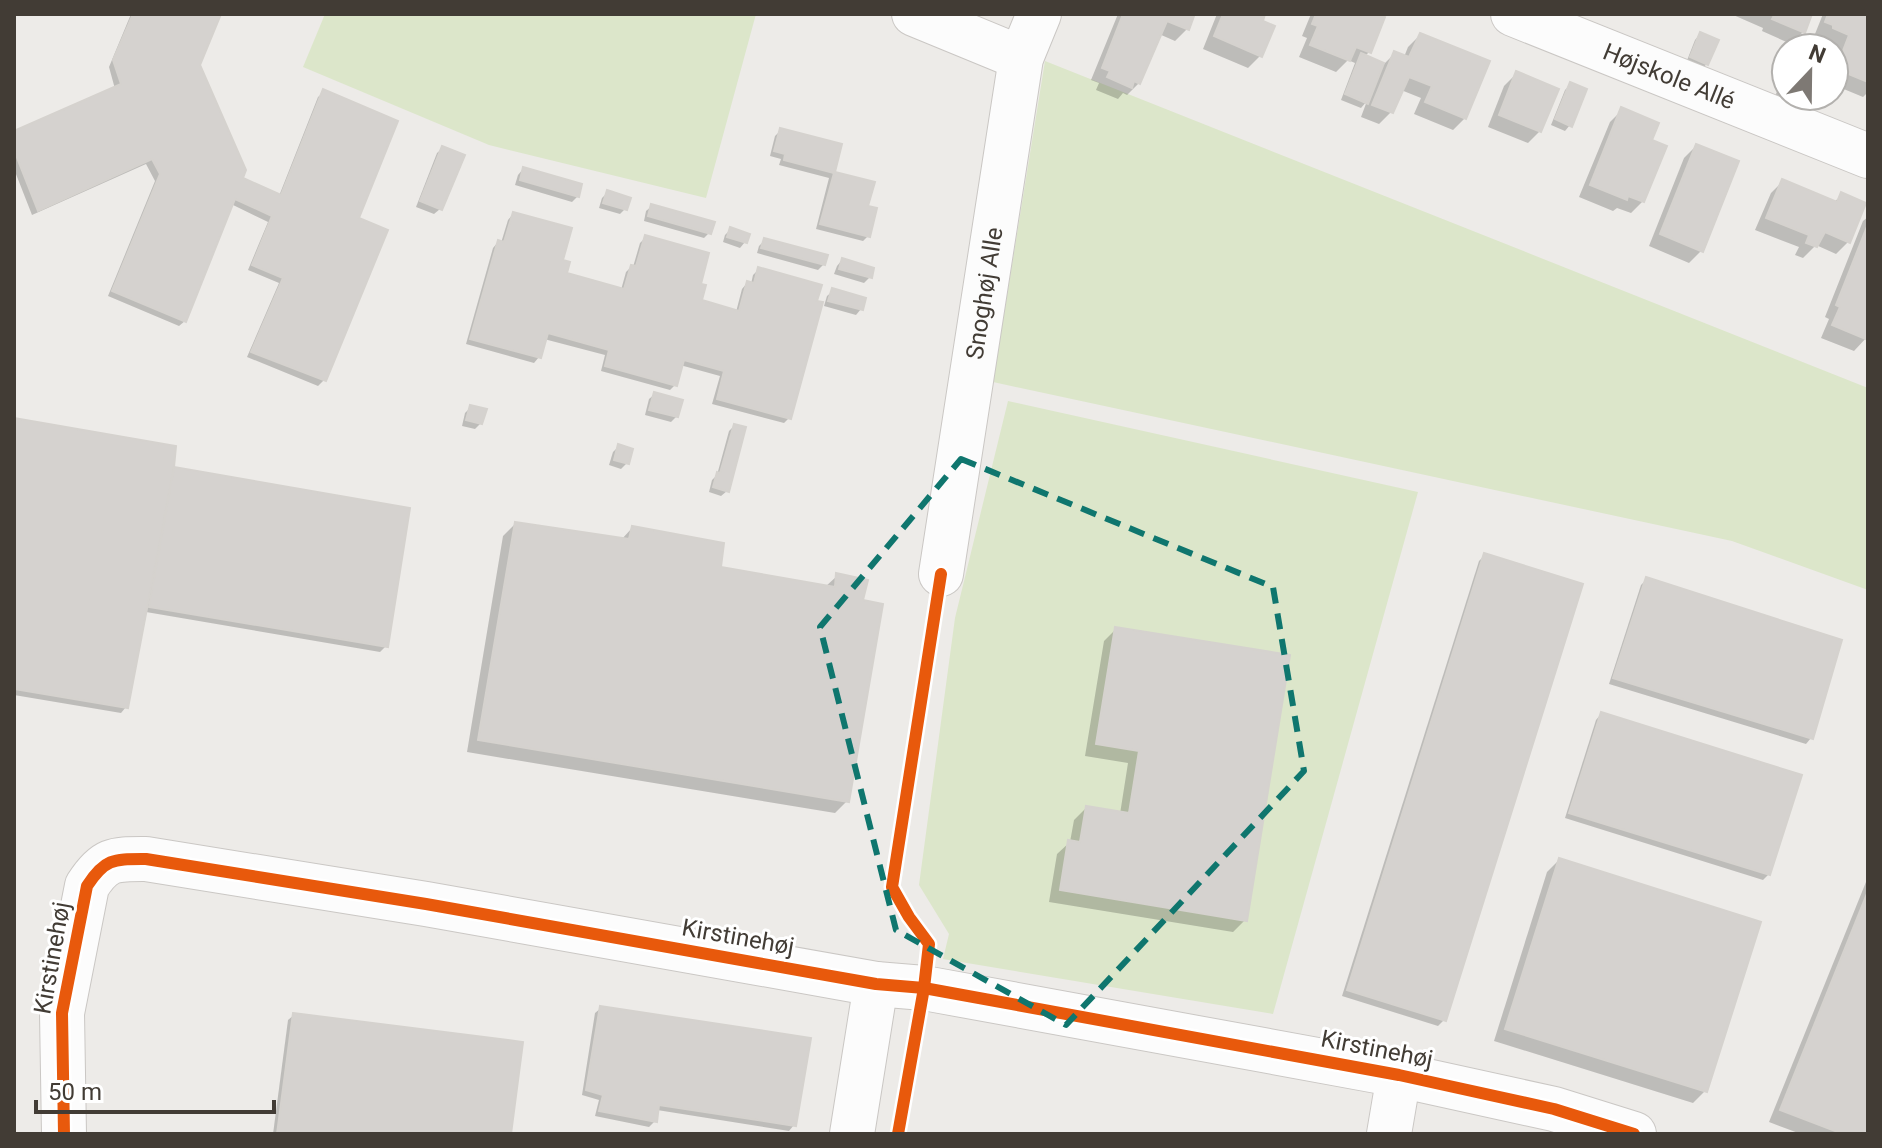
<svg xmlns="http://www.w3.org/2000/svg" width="1882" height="1148" font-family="Roboto,sans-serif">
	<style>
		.green { fill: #dce6ca }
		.shadow { fill: #0003 }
		.building { fill: #d5d2cf; stroke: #d5d2ce; stroke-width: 2 }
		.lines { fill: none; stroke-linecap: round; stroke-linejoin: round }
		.minor-casing { stroke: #cac7c4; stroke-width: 46 }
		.minor { stroke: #fcfcfc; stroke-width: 44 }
		.cycleway-casing { stroke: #fff; stroke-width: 17 }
		.cycleway { stroke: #e8590c; stroke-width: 12 }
		.marked { fill: none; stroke: #0f766e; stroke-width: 6; stroke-dasharray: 16 10; stroke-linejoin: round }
		.labels { text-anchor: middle; stroke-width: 6; stroke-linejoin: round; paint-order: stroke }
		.street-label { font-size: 24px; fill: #423c35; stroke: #fff }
	</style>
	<rect width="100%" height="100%" fill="#edebe8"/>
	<!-- green -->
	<g class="green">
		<polygon points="325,14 756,14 706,198 489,145 303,67"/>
		<polygon points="1045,61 1868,388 1868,590 1732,541 993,382"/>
		<polygon points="1008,401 1418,492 1273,1014 943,959 949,934 919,885 955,618"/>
	</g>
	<!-- shadow -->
	<g class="shadow">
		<polygon points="131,14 219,14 198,65 240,179 279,196 318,97 324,92 356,219 385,231 324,380 318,386 247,357 279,283 248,270 268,222 231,204 185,321 179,326 108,296 155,181 146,164 32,215 14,169 14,133 115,89 109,67"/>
		<polygon points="1118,14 1159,14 1166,18 1170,14 1193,14 1187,29 1175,41 1159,34 1139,83 1127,95 1123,93 1118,99 1096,90 1099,83 1091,80"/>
		<polygon points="1217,14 1263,14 1260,56 1248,68 1203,49"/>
		<polygon points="1311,14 1372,14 1369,52 1364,57 1383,65 1394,54 1404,57 1408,47 1420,35 1465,118 1453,130 1414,114 1421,98 1401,90 1391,112 1379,124 1361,117 1367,101 1361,108 1341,100 1355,63 1348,60 1336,72 1299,57 1307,38 1302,36"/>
		<polygon points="1731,14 1810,14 1803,32 1791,44 1762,31 1763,28"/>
		<polygon points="1823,14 1868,14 1868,92 1863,97 1834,85 1834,59 1839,47 1822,40 1823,37 1815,34"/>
		<polygon points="1700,34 1707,64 1701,69 1686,63 1695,40"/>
		<polygon points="1786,73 1786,96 1788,96 1785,100 1775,96"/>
		<polygon points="1516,74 1540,131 1528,143 1488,127 1504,86"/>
		<polygon points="1571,84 1570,125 1565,131 1551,125 1565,90"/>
		<polygon points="1622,110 1650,141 1643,201 1631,213 1617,208 1613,211 1579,197 1610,122"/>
		<polygon points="781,130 840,145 832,173 872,184 866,207 868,236 863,241 816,229 829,178 779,165 781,159 770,156 775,136"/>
		<polygon points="1696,146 1701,251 1689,263 1649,246 1684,158"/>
		<polygon points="443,148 440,209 434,214 416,207 437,153"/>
		<polygon points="523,169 578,196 572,202 515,185 518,175"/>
		<polygon points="1783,181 1833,203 1842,195 1848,242 1836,254 1816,245 1803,258 1795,255 1799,247 1755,230 1771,193"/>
		<polygon points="607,193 625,209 620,214 599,208 602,198"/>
		<polygon points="652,206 709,233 704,238 644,221 646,211"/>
		<polygon points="513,214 561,262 564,275 621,290 626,272 631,267 633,267 640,243 645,238 698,285 699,302 736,312 742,289 747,283 751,284 753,275 759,269 789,418 784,423 712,404 720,376 680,365 675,385 670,390 601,371 605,355 544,339 539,357 534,363 466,344 493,248 498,242 501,243 508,220"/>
		<polygon points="1868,217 1868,336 1854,351 1821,338 1829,319 1825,317 1863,221"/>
		<polygon points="730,230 745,242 740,248 723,242 725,235"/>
		<polygon points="765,240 824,264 818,270 757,253 759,246"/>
		<polygon points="842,260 870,277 864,283 834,274 837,266"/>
		<polygon points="833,291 861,309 856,315 824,306 827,296"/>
		<polygon points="655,394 677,416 671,422 645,415 649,399"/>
		<polygon points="471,407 481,423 475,429 462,426 465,413"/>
		<polygon points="14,421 172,469 408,510 386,646 380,652 146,612 126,707 121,713 14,695"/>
		<polygon points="734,426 727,491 721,496 709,492 712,480 717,475 729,431"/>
		<polygon points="618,447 627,463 621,469 609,465 613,452"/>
		<polygon points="515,524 621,540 632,528 719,568 825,587 837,576 861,602 847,801 835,813 467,752 503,536"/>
		<polygon points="1485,555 1444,1020 1438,1026 1342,996 1479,561"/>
		<polygon points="1646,580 1811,738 1806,744 1609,684 1641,585"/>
		<polygon points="1116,629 1245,920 1233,932 1049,902 1057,854 1070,842 1074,820 1086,808 1120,814 1128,763 1085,756 1104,641"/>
		<polygon points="1601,714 1769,874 1763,880 1565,818 1596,720"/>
		<polygon points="1559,860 1705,1091 1693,1103 1494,1041 1547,872"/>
		<polygon points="1868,877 1868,1134 1801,1134 1769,1122"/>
		<polygon points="601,1008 794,1125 789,1131 657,1110 655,1121 649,1127 595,1116 599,1100 582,1095 595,1013"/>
		<polygon points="294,1015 509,1134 273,1134 288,1020"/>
	</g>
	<!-- building -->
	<g class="building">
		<polygon points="133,14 221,14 200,65 246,170 243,178 281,195 323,89 398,121 359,218 388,230 326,381 251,352 283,278 252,265 272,216 235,199 186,322 112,291 160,174 152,159 38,211 14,150 14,131 121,84 113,60"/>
		<polygon points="1123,14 1164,14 1170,17 1171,14 1189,14 1194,16 1189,30 1167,21 1140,84 1134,81 1132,88 1107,77 1110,71 1102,68"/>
		<polygon points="1223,14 1265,14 1263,21 1275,26 1262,57 1214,36"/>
		<polygon points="1316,14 1377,14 1385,17 1371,53 1356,47 1350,61 1310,45 1318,26 1312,24"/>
		<polygon points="1770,14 1812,14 1805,33 1772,19 1774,16"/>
		<polygon points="1828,14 1868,14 1868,82 1836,69 1849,35 1833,28 1833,25 1825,22"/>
		<polygon points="1700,32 1719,40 1708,65 1690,57"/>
		<polygon points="1420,33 1490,61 1466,119 1425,102 1432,86 1409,77 1393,113 1372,105 1394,51 1409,57"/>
		<polygon points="1361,53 1384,63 1368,104 1345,94"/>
		<polygon points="1516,71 1559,89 1541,132 1499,115"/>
		<polygon points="1570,82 1587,89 1572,127 1555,119"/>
		<polygon points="1621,107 1659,123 1652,140 1667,146 1644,202 1628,196 1627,200 1590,185"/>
		<polygon points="780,128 842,144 835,172 875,182 868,206 877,208 870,237 820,224 834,173 784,160 785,154 774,151"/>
		<polygon points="1696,144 1739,161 1703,252 1660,234"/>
		<polygon points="442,146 465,155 442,210 420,201"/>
		<polygon points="523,167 582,184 579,197 520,180"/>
		<polygon points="1782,179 1837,202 1841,192 1866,203 1850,243 1825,232 1817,247 1806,243 1809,235 1766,218"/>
		<polygon points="607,190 631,198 627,210 603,203"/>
		<polygon points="651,204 715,222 711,234 648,216"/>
		<polygon points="513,212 572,228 563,260 570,262 567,273 624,289 631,265 636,266 645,235 709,253 701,284 706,285 702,300 739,311 747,281 754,283 758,267 822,285 817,301 823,302 791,419 717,399 724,371 684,360 677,386 605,366 609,350 548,333 541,358 470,339 498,240 504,242"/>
		<polygon points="1868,224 1868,340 1832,325 1840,307 1836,305"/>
		<polygon points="730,227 750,234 747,243 727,237"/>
		<polygon points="764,238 828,255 825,265 761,248"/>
		<polygon points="842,258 874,268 872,278 839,269"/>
		<polygon points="832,288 866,298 863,310 828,301"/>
		<polygon points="654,392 683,400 678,417 649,410"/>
		<polygon points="470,405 487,409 482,424 466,420"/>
		<polygon points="14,418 176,446 174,467 128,708 14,689"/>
		<polygon points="734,424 746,427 729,492 713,487 717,472 720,473"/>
		<polygon points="618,444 633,449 629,464 614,460"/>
		<polygon points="174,467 410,508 388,647 149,607"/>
		<polygon points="515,522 629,539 632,526 724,543 721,567 835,587 836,573 868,580 863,600 883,604 849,802 478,740"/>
		<polygon points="1484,553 1583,584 1446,1021 1347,990"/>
		<polygon points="1646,577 1842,640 1813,739 1613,678"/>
		<polygon points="1115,627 1290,655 1247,921 1060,890 1068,840 1080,842 1086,806 1129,813 1139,751 1096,744"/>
		<polygon points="1601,712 1802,775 1770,875 1569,813"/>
		<polygon points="1559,858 1761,922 1707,1092 1505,1029"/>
		<polygon points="1868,891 1868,1134 1843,1134 1780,1110"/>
		<polygon points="600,1006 811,1038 796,1126 659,1105 657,1122 599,1111 603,1095 586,1090"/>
		<polygon points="293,1013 523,1042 511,1134 277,1134"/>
	</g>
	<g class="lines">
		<!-- minor casing -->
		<g class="minor-casing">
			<g id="minor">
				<polyline points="914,14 1021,58"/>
				<path id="s1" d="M 1513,14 L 1868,156"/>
				<path id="s2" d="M 941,574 L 1021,58 L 1039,14"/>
				<path d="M 64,1134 L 62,1013 L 87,886 C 105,858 114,859 146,859 L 426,904 L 876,984 L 924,988 L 1399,1075 L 1554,1109 L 1634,1134"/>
				<polyline points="852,1134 876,984"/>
				<polyline points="1389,1134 1399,1075"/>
			</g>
		</g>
		<!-- minor -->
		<use href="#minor" class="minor"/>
		<!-- cycleway casing -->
		<g class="cycleway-casing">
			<g id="cycleway">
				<path d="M 64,1134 L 62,1013 L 87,886 C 105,858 114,859 146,859 L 426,904 L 876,984 L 924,988 L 1399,1075 L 1554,1109 L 1634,1134"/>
				<polyline points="898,1134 924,988 929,944 909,917 892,887 941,574"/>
			</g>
		</g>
		<!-- cycleway -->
		<use href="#cycleway" class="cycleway"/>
	</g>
	<!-- marked area -->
	<path class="marked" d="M 961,459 L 1273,587 L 1304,771 L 1066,1025 L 896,930 L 820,627 Z"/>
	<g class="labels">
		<!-- street labels -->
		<g class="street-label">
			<text dy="8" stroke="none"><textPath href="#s1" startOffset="168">Højskole Allé</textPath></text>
			<text dy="8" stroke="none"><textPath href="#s2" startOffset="284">Snoghøj Alle</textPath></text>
			<text transform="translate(738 937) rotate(10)" y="8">Kirstinehøj</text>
			<text transform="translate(52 958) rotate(-80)" y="8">Kirstinehøj</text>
			<text transform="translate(1377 1049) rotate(11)" y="8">Kirstinehøj</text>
		</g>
	</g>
	<!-- border -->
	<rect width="1882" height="1148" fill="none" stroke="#423c35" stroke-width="32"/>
	<!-- north arrow -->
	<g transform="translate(1810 72) rotate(22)"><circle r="38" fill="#ffffff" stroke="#b3b1ae" stroke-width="2"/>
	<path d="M0-6L14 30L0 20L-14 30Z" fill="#7e7974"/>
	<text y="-12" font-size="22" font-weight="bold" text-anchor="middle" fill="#423c35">N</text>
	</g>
	<!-- scale -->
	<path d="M36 1100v12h238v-12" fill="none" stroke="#423c35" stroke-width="4"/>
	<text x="48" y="1100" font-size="24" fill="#423c35" stroke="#ffffff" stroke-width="6" paint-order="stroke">50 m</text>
</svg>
